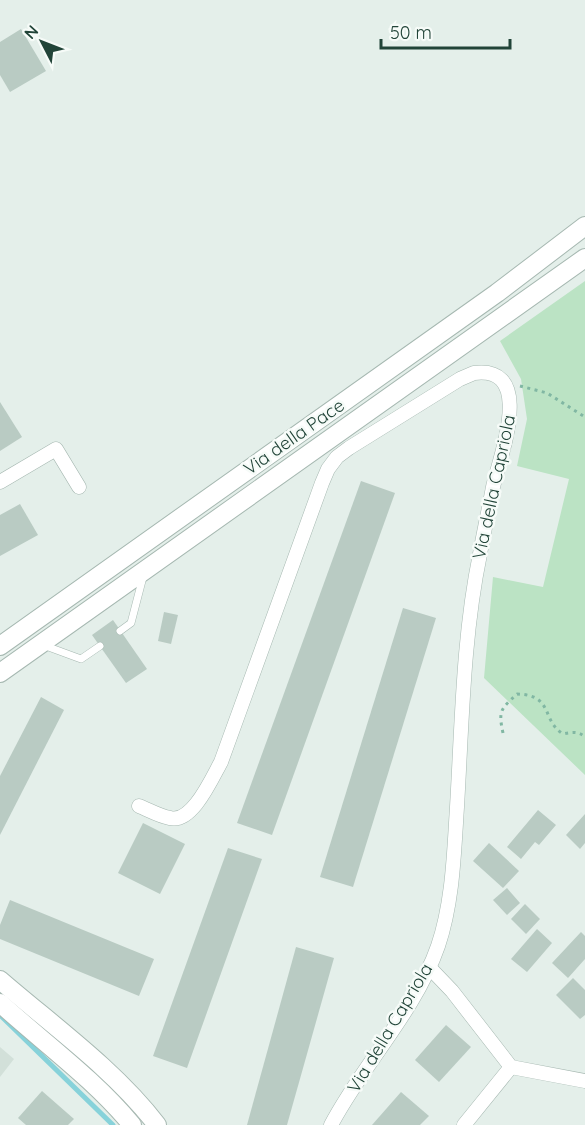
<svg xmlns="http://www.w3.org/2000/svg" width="585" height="1125" font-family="Quicksand,sans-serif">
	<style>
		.built { fill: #d2e0d9 }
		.green { fill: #bbe3c4 }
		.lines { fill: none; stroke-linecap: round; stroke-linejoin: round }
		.stream { stroke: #87d2da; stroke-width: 5 }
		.building { fill: #b9cbc3 }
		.service-casing { stroke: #a6b8b1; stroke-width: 8 }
		.minor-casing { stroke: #a6b8b1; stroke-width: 15 }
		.tertiary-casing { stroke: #a6b8b1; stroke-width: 20 }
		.path { stroke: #81b7a3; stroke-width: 3; stroke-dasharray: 3 4.5; stroke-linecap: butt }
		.service { stroke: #fff; stroke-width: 7 }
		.minor { stroke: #fff; stroke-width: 14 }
		.tertiary { stroke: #fff; stroke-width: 18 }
		.labels { text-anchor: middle; stroke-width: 5; stroke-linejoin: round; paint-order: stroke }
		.street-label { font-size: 18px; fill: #214438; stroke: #f6fbf8 }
	</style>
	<rect width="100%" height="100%" fill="#e4efea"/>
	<!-- built -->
	<polygon class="built" points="0,1047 14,1059 0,1077"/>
	<!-- green -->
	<polygon class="green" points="585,281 585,775 484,678 493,577 543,587 569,479 517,466 527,419 521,379 500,341"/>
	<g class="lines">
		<!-- stream -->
		<polyline class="stream" points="0,1015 113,1125"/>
	</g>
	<!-- building -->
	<g class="building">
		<polygon points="21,29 46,71 10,92 0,75 0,42"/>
		<polygon points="0,402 22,437 0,451"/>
		<polygon points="361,481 395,493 272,835 237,823"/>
		<polygon points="20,504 38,535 0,556 0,515"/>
		<polygon points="403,608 436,618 353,887 320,877"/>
		<polygon points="164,612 178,615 171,644 158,641"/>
		<polygon points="113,620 147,669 126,683 92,635"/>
		<polygon points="41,697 64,710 0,835 0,776"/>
		<polygon points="538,810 556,825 539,845 535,842 521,859 507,847"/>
		<polygon points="585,814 585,843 580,849 566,835"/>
		<polygon points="143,823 185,844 160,894 118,873"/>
		<polygon points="489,843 519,871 503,888 473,861"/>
		<polygon points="228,848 262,859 187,1068 153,1056"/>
		<polygon points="507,888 520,903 507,915 493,900"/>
		<polygon points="10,900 154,959 139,996 0,939 0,925"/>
		<polygon points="525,904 540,919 526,934 511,919"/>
		<polygon points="537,929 552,943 527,972 511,959"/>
		<polygon points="581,932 585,936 585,959 568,978 552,963"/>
		<polygon points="296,947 334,958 287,1125 247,1125"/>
		<polygon points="573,978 585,990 585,1015 580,1019 556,995"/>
		<polygon points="446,1025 471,1047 439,1082 415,1060"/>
		<polygon points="42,1091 74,1119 68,1125 26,1125 18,1118"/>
		<polygon points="401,1092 429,1116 420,1125 372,1125"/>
	</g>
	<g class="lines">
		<!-- service casing -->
		<g class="service-casing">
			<g id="service">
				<polyline points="120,631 131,623 143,577"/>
				<polyline points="43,645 81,659 100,646"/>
			</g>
		</g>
		<!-- minor casing -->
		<g class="minor-casing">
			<g id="minor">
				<polyline points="0,482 56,449 79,487"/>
				<path d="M 139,806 C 149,810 159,816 170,818 C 192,824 212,778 221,762 L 322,483 L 328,469 L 337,457 L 349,448 L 460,379 L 474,373 C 536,365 500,456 493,487 C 489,509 484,531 480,554 C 463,636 462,723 457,807 C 454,852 453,902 438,946 C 415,1012 363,1064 331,1125"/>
				<polyline points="429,967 452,991 511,1067 585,1081"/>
				<polyline points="464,1125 511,1067"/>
			</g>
		</g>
		<!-- tertiary casing -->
		<g class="tertiary-casing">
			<g id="tertiary">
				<polyline points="0,646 497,293 585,226"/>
				<polyline points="0,673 585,258"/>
				<path d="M 0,980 C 52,1025 115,1070 157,1125"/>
				<path d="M 0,1003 C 44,1043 94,1079 132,1125"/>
			</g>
		</g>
		<!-- path -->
		<g class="path">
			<polyline points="520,386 547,393 585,417"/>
			<path d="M 503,733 C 498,710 501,709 517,694 C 554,695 541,720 563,734 C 572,732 578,731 585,737"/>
		</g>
		<!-- service -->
		<use href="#service" class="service"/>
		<!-- minor -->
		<use href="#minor" class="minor"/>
		<!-- tertiary -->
		<use href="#tertiary" class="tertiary"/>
	</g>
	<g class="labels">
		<!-- street labels -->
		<g class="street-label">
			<text transform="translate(294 437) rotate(-35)" y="6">Via della Pace</text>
			<text transform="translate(494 487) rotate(-78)" y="6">Via della Capriola</text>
			<text transform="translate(390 1028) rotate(-59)" y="6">Via della Capriola</text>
		</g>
	</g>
	<!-- north arrow -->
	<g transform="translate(42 42) rotate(312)" stroke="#f6fbf8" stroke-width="4.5" paint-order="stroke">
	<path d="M0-4.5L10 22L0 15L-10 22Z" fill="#214438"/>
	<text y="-9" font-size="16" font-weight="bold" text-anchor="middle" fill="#214438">N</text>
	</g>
	<!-- scale -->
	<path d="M381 39v9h129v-9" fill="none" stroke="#214438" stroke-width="3"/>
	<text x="390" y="39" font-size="18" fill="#214438" stroke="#f6fbf8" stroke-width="4.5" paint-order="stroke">50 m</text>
</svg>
